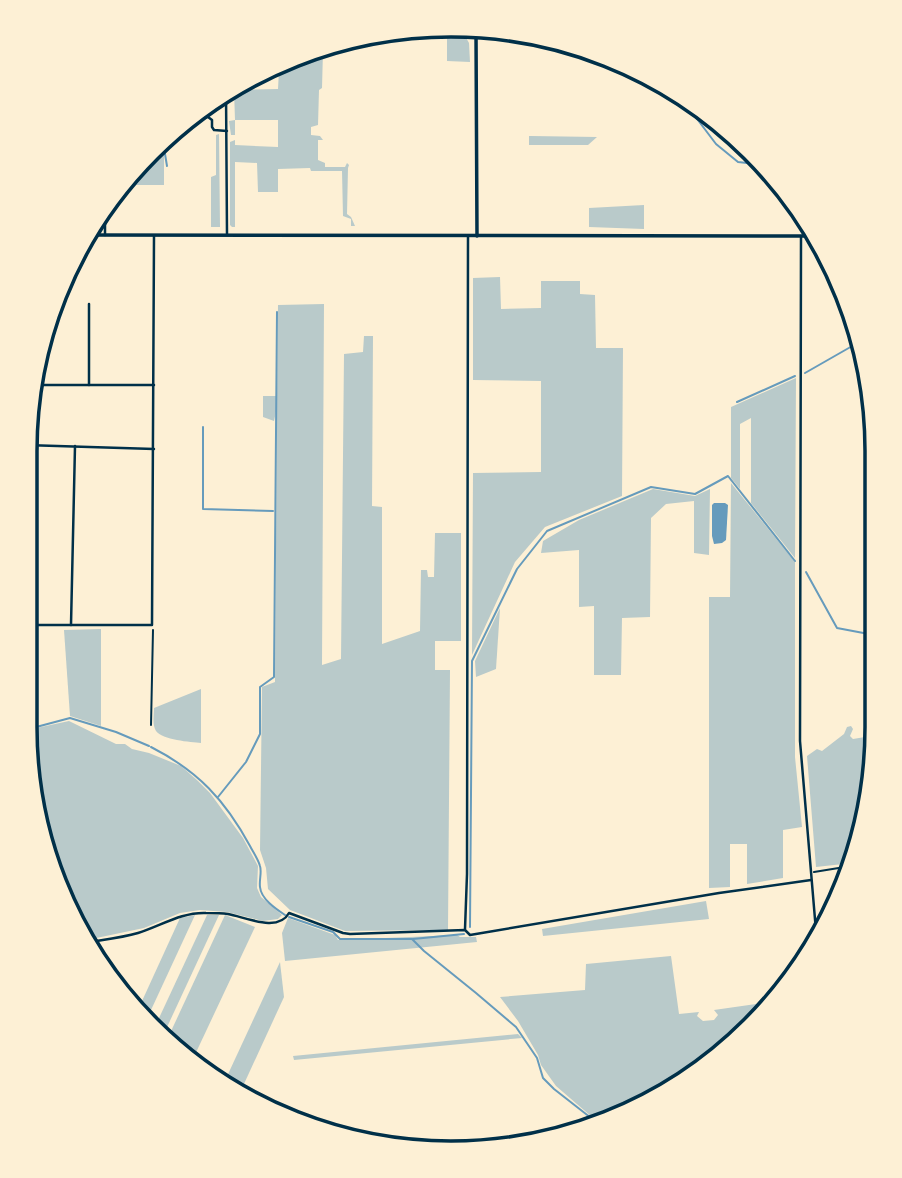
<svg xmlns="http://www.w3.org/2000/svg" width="902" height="1178" font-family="'PT Sans Narrow',sans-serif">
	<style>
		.green { fill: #b9caca }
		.water { fill: #669bbc }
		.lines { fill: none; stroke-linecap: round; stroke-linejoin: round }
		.stream { stroke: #669bbc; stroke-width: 2 }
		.path { stroke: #003049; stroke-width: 2 }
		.minor { stroke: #003049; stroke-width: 2.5 }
		.tertiary { stroke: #003049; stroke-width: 3.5 }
		.rim { fill: none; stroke: #003049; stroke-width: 3.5 }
	</style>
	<rect width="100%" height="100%" fill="#fdf0d5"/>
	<!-- green -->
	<g class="green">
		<polygon points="447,34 464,34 469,43 470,62 447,61"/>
		<polygon points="323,51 322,88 319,90 318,125 311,127 311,135 320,136 323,140 318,140 318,160 325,163 325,167 345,167 347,163 349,165 348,168 347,214 351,217 355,226 351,226 351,219 343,216 342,171 311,171 310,168 278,169 278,192 258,192 257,163 235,162 235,227 232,227 230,225 230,142 235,140 235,145 278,147 278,120 235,120 235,135 231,135 229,121 235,120 234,90 278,89 279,70"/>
		<polygon points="219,134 220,227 211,227 211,177 216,175 216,135"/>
		<polygon points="529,136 531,136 597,137 588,145 529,145"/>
		<polygon points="158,149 164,154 164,185 119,185"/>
		<polygon points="644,205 644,229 589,227 589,208"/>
		<polygon points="500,277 501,309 541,308 541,281 580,281 580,294 595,295 596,348 623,348 622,496 545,527 515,562 472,655 473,473 541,472 541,381 473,380 473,278"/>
		<polygon points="324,304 322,665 341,659 344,354 363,352 364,336 373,336 372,506 382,507 382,644 420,631 421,570 427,570 428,577 434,577 435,533 461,533 461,641 435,641 435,670 450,670 448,930 345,931 290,910 268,889 266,868 260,850 262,687 275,682 277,407 274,421 263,417 263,396 277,396 278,305"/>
		<polygon points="796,378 795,558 751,503 751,418 740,424 740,489 731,478 731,407"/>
		<polygon points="731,483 795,562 795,757 802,827 783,830 783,878 747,884 747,844 730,844 730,887 709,888 709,597 730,597"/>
		<polygon points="653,489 695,496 710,489 709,555 694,553 694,501 666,504 651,518 650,617 622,618 621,675 594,675 594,606 579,607 579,550 541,553 543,541 579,520"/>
		<polygon points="500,608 496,669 476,677 475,661"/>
		<polygon points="101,629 101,726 70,716 64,630"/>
		<path d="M 201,689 L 201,743 C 191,742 162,740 156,731 C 152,725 154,715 154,708 Z"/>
		<polygon points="69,721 116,744 125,744 132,749 149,753 181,766 198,781 210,793 243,838 258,866 257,888 261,897 282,915 278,919 263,921 227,912 200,910 180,913 144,928 82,941 39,838 25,732 32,729"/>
		<path d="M 851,726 L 853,729 L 850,736 L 853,739 L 865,737 C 866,747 865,759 874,764 L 874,783 L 852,863 L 816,867 L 807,756 L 817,749 L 822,751 L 844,734 L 847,727 Z"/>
		<polygon points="706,901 709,919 543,936 542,929"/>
		<polygon points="195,915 145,1023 137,1012 180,918"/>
		<polygon points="207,915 219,915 162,1038 153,1031"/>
		<polygon points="225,915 255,927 192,1061 166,1042"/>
		<polygon points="288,918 335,935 338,940 457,935 460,937 476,937 477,942 285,961 282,933"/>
		<polygon points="671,956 679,1014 699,1012 697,1016 703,1021 714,1020 718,1015 714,1010 763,1003 764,1006 733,1036 723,1038 723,1047 688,1082 622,1114 592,1117 556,1086 541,1065 538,1055 518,1021 500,997 585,990 586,964"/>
		<polygon points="280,962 284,997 238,1097 223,1085"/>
		<polygon points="518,1034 522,1038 294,1060 293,1056"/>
	</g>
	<!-- water -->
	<polygon class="water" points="714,503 725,503 728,505 726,540 722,543 714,544 712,536 712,505"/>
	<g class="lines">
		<!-- stream -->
		<g class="stream">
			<polyline points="676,91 716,144 738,162 756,164"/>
			<polyline points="159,148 165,154 167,166"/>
			<polyline points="805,373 861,341"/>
			<polyline points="737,402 795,376"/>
			<polyline points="203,427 203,509 273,511"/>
			<polyline points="806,572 837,628 874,635"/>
			<polyline points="25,730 70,718 116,732 149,746"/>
			<path d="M 151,747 C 198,771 225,800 250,846 C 253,852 258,859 260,866 C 262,872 259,880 260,887 C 261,899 276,909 285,915"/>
			<polyline points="218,797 246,762 260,734 260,687 274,677 277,312"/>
			<polyline points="289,917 333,932 340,939 412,939 424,951 476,993 516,1027 537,1058 543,1078 554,1089 600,1125"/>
			<polyline points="470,927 472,661 517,569 547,531 651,487 695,494 728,476 795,561"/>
			<polyline points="413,939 464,934"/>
		</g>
		<!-- path -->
		<g class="path">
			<polyline points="151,725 153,630"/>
			<polyline points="814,872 851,866"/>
		</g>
		<!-- minor -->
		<g class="minor">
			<polyline points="226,91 227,235"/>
			<polyline points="192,117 208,117 212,120 212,127 214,130 227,131"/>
			<polyline points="105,207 105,235"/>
			<polyline points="801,236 800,741 817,943"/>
			<polyline points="32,385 154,385"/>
			<polyline points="89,385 89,304"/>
			<polyline points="25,445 154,449"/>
			<polyline points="25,625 152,625 154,236"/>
			<polyline points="71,625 75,446"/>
			<polyline points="465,929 467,874 468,236"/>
			<path d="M 84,943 C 101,940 121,938 138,933 C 161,926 181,912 206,913 C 213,913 221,913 228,914 C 245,917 278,933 289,913 L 343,933 L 350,934 L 465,930 L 470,935 L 719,893 L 811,880"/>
		</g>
		<!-- tertiary -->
		<g class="tertiary">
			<polyline points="476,33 477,236"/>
			<polyline points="91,235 816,236"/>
		</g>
	</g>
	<!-- crop -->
	<path d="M0 0H902V1178H0ZM451 37H451A414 414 0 0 1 865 451V727A414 414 0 0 1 451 1141H451A414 414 0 0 1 37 727V451A414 414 0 0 1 451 37Z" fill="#fdf0d5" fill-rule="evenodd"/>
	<path class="rim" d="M451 37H451A414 414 0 0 1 865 451V727A414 414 0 0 1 451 1141H451A414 414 0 0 1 37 727V451A414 414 0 0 1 451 37Z"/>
</svg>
